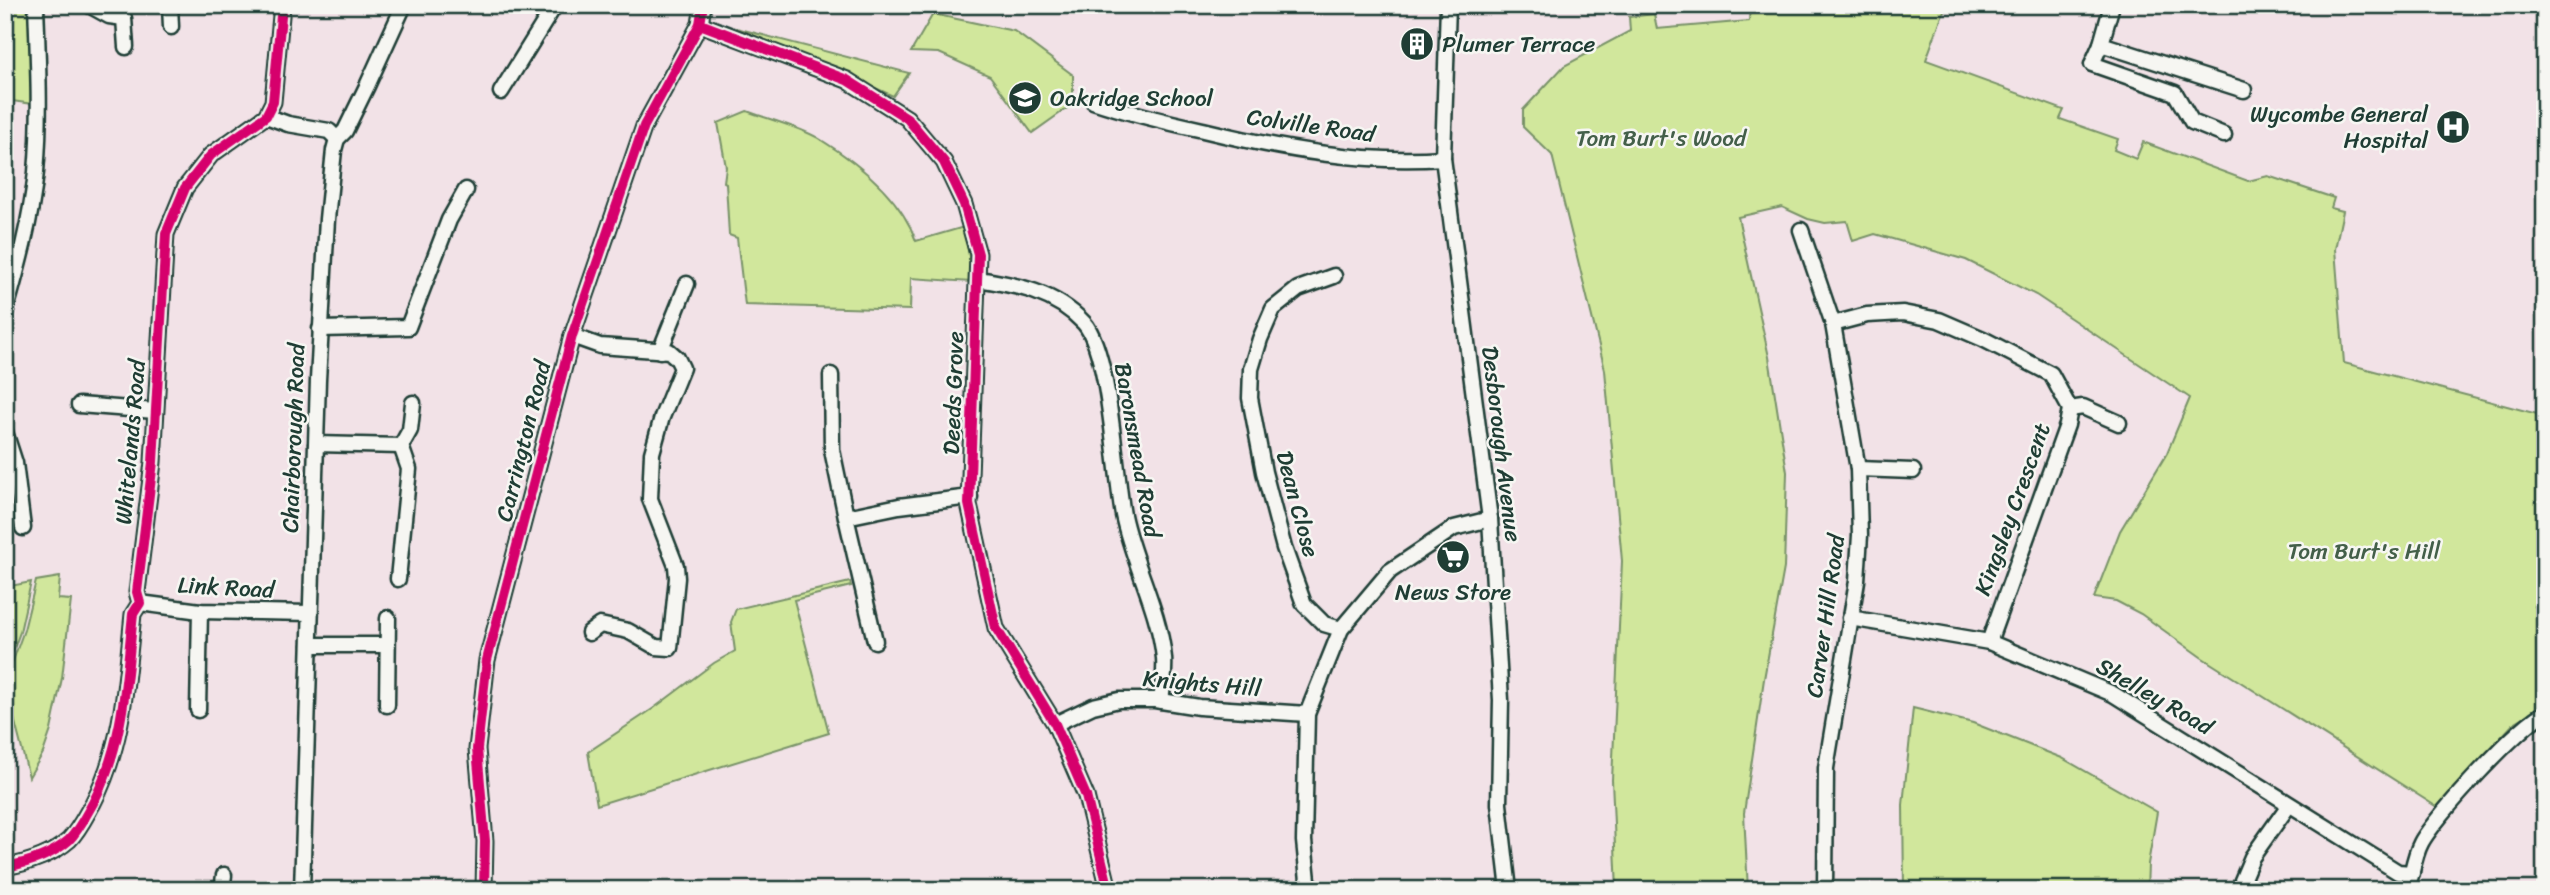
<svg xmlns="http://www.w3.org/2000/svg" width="2550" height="895" font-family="Sriracha,sans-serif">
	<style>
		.green { fill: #d1e79c; stroke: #789268; stroke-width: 2 }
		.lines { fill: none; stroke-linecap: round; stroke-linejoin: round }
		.minor-casing { stroke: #1f3d34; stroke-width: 19 }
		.minor { stroke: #f6f6f2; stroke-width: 14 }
		.cycleway-casing { stroke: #f6f6f2; stroke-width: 15 }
		.cycleway { stroke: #d6006c; stroke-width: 10 }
		.labels { text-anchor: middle; stroke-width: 5; stroke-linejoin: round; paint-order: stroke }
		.poi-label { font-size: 23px; fill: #1f3d34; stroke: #f6f6f2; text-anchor: start }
		.street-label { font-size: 23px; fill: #1f3d34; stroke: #f6f6f2 }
		.park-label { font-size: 23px; fill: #435f49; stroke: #f6f6f2 }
	</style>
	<rect width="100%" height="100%" fill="#f2e2e7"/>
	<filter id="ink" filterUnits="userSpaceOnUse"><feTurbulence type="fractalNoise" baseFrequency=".0143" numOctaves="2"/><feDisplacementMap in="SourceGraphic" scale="14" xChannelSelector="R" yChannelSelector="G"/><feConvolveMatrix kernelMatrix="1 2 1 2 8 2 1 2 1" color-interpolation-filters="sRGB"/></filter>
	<g filter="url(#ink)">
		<!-- green -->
		<g class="green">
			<polygon points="5,5 35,5 33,104 5,100"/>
			<polygon points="1750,5 1946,5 1926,60 2064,110 2060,119 2118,139 2114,150 2136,159 2143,142 2248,181 2268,176 2334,198 2331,208 2343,211 2335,249 2344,363 2545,416 2545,571 2534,606 2545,609 2545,704 2514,723 2437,807 2201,657 2141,614 2116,601 2094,598 2120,531 2167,453 2190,398 2036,295 1966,260 1875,234 1853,241 1847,221 1825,223 1808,219 1782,207 1738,217 1769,357 1787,472 1784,568 1764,679 1744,813 1748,890 1617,890 1612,780 1622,561 1605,370 1552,155 1523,127 1523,110 1564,66 1630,31 1629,17 1654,14 1657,29 1749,21"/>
			<polygon points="933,14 1014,31 1073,75 1073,104 1032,133 990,76 939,53 911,52"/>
			<path d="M 736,28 L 909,73 L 893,96 C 842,71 785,58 736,28 Z"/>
			<path d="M 747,111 C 770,120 797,126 818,138 C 857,162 901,197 916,241 L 964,227 L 970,262 L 971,282 L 911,278 L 910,310 L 745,305 L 737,238 L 729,235 L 726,183 L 724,182 L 726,167 L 718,123 Z"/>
			<polygon points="60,577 58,599 71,600 62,678 51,730 43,753 29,777 5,683 24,630 36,581"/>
			<polygon points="31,582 20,632 5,673 5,587"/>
			<polygon points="850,582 851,586 794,600 829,733 597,805 588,752 654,708 714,663 735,651 731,622 736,609"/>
			<polygon points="1913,708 1973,723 2062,758 2157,812 2148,864 2147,890 1904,890 1903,805"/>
		</g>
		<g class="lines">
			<!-- minor casing -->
			<g class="minor-casing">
				<g id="minor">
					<polyline points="89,5 109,16 124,18 126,47"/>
					<polyline points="170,5 171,27"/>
					<polyline points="1448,5 1443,158 1490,519 1501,700 1499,804 1509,890"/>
					<polyline points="2112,5 2101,44 2244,90"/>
					<polyline points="700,24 847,80 907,118 944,162 964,204 978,254 969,504 996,628 1055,724 1086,796 1109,890"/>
					<polyline points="2101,44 2092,64 2175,93 2192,122 2224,135"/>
					<polyline points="501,92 555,5"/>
					<path d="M 1093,101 C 1129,113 1166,122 1203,130 C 1281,149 1362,164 1443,158"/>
					<polyline points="266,116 288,124 329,131 337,139"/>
					<polyline points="1801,230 1833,324 1858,469 1860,535 1857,581 1826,768 1825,890"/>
					<polyline points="1334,276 1298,289 1273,309 1260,339 1251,369 1250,398 1264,472 1284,548 1304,604 1324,624 1341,629"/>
					<path d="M 978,279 C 1017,285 1055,292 1084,323 C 1110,352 1115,472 1123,515 C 1133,563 1159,609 1164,658 C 1165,672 1163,687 1161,701"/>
					<path d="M 5,313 C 18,267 31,220 36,172 C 41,116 38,61 36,5"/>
					<polyline points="1833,324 1867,315 1903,313 1939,320 1983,339 2051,374 2070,409 2067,425 1989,642"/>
					<polyline points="320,329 408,327 449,220 466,190"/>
					<polyline points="572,336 600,346 669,351 677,358 682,368 662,417 652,453 650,499 676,566 677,578 670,648 656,647 628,631 600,625 589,633"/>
					<polyline points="660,351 687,284"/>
					<polyline points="831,375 832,450 846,517 899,506 970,497"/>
					<polyline points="79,405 155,411"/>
					<polyline points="2070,409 2083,407 2119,423"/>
					<polyline points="5,432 15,463 23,528"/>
					<polyline points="316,444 401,446"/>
					<polyline points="1858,469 1913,471"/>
					<polyline points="846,517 875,641"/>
					<polyline points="398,579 409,469 401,446 410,430 413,403"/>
					<polyline points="140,603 200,611 310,613"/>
					<polyline points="1850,618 1989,642 2113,694 2398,872 2412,873"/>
					<polyline points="310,645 387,645"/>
					<polyline points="387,705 388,618"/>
					<polyline points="198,710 200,611"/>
					<polyline points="1055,724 1093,706 1119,700 1155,700 1199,707 1307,714"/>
					<path d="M 5,867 C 28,863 52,855 69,840 C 79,830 86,815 93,803 C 124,743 126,681 133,614 L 140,603 L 137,592 L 153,462 L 166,234 L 185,188 L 211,155 L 266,116 L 273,102 L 282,5"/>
					<polyline points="222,890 224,875"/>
					<polyline points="302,890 318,380 327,219 334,150 337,139 345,131 367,86 404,5"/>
					<polyline points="484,890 485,841 477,749 487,660 572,336 644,126 700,24 703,5"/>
					<polyline points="1309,890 1304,841 1307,714 1341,629 1390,571 1454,528 1490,519"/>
					<polyline points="2238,890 2252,857 2289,805"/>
					<path d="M 2407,890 C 2412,875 2414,856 2421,843 C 2434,818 2521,723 2545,713"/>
				</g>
			</g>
			<!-- minor -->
			<use href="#minor" class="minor"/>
			<!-- cycleway casing -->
			<g class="cycleway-casing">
				<g id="cycleway">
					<polyline points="700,24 847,80 907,118 944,162 964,204 978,254 969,504 996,628 1055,724 1086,796 1109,890"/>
					<path d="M 5,867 C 28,863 52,855 69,840 C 79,830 86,815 93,803 C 124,743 126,681 133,614 L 140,603 L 137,592 L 153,462 L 166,234 L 185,188 L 211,155 L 266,116 L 273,102 L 282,5"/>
					<polyline points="484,890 485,841 477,749 487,660 572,336 644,126 700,24 703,5"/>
				</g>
			</g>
			<!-- cycleway -->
			<use href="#cycleway" class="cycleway"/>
		</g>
	</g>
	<!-- icons -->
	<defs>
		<g id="building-disc" transform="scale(1.75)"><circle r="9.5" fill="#1f3d34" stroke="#f6f6f2"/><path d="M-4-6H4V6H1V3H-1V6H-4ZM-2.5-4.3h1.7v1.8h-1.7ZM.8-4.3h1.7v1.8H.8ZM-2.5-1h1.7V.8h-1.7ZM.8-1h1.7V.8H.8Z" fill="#fff"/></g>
		<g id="school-disc" transform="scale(1.75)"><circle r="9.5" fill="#1f3d34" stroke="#f6f6f2"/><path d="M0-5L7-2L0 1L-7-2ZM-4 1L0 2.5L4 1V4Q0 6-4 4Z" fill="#fff"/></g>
		<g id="hospital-disc" transform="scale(1.75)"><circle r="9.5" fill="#1f3d34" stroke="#f6f6f2"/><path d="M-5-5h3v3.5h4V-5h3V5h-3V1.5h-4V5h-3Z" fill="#fff"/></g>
		<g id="supermarket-disc" transform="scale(1.75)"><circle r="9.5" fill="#1f3d34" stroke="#f6f6f2"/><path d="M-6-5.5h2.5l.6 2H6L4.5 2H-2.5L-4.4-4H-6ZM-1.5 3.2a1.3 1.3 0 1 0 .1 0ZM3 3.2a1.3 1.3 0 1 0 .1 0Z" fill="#fff"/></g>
	</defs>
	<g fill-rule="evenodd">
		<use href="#building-disc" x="1417" y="44"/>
		<use href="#school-disc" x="1025" y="98"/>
		<use href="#hospital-disc" x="2453" y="127"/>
		<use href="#supermarket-disc" x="1453" y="557"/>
	</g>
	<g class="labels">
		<!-- poi labels -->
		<g class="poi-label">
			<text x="1442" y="52">Plumer Terrace</text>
			<text x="1050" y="106">Oakridge School</text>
			<text x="2428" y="122" text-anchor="end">Wycombe General<tspan x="2428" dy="26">Hospital</tspan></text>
			<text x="1453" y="600" text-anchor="middle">News Store</text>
		</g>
		<!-- street labels -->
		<g class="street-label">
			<text transform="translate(1311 125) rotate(8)" y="8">Colville Road</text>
			<text transform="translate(953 393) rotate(-88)" y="8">Deeds Grove</text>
			<text transform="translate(293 438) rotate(-88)" y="8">Chairborough Road</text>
			<text transform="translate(523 441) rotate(-76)" y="8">Carrington Road</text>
			<text transform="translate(130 442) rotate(-85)" y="8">Whitelands Road</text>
			<text transform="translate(1502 444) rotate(83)" y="8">Desborough Avenue</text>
			<text transform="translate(1138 450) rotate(80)" y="8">Baronsmead Road</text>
			<text transform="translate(1298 504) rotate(75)" y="8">Dean Close</text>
			<text transform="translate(2012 509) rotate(-70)" y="8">Kingsley Crescent</text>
			<text transform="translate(226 587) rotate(3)" y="8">Link Road</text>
			<text transform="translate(1825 616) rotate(-82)" y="8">Carver Hill Road</text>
			<text transform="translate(1202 683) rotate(5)" y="8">Knights Hill</text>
			<text transform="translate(2155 696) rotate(30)" y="8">Shelley Road</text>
		</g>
		<!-- park labels -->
		<g class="park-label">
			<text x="1661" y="146">Tom Burt's Wood</text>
			<text x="2364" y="559">Tom Burt's Hill</text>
		</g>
	</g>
	<!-- margin -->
	<rect width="2550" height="895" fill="none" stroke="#f6f6f2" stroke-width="28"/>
	<rect x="14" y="14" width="2522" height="867" fill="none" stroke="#1f3d34" stroke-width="2.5" filter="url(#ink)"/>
</svg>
